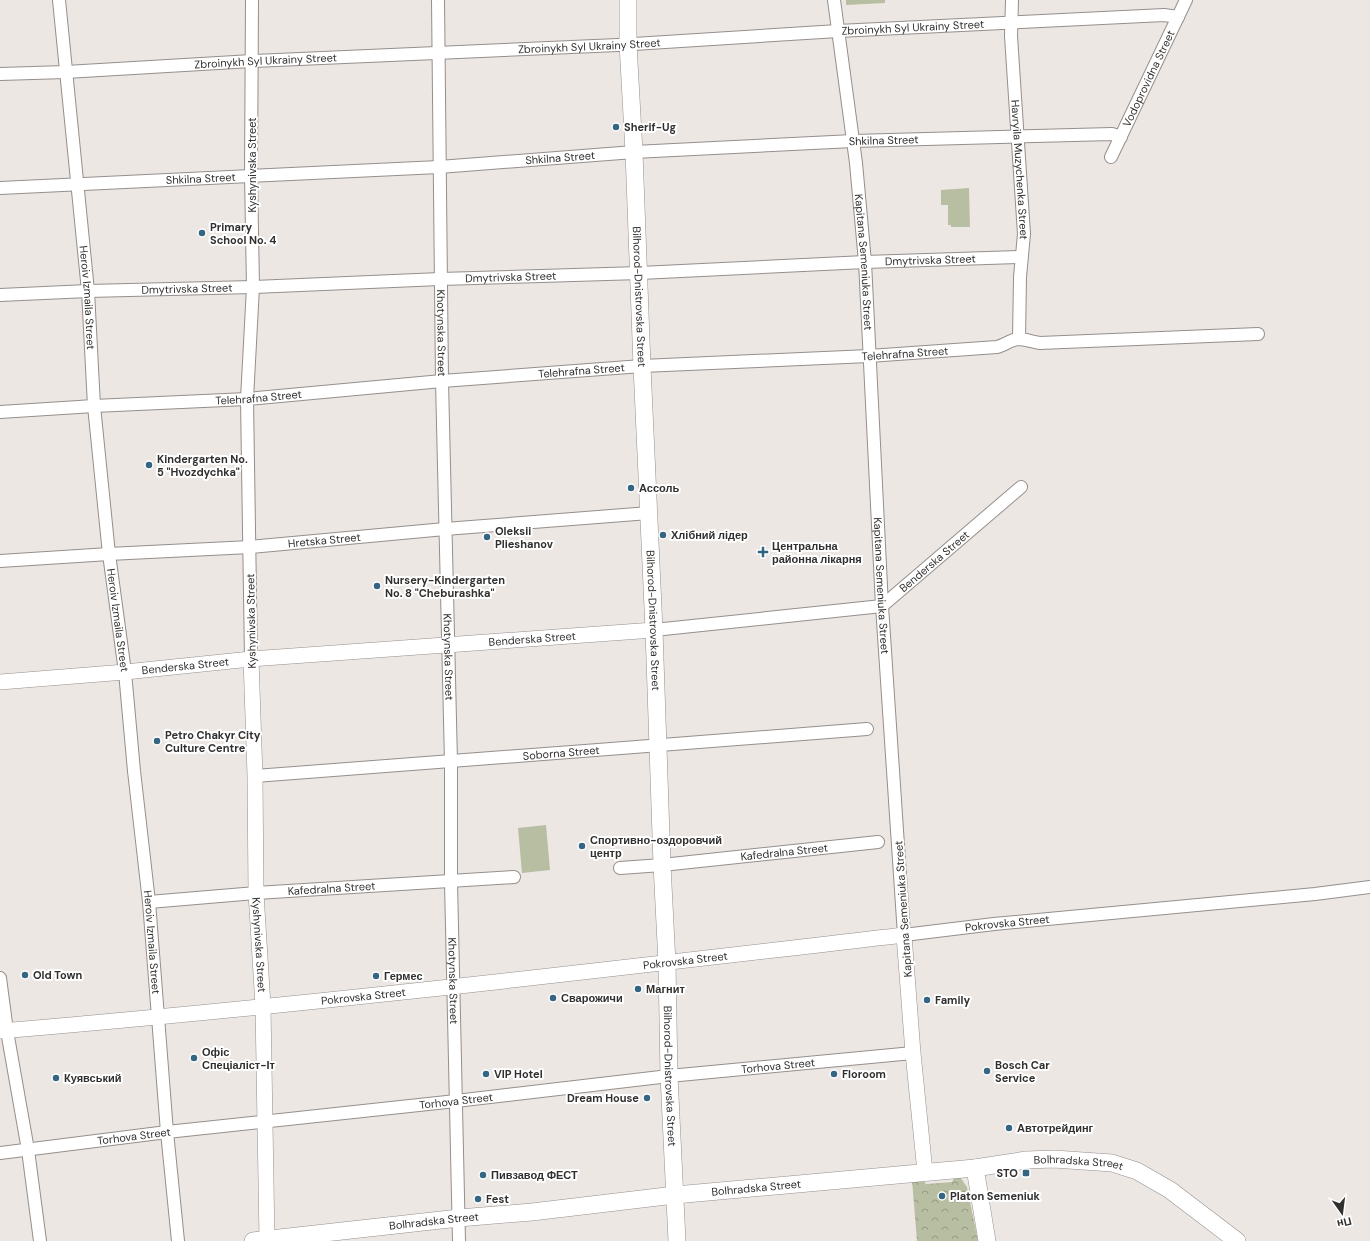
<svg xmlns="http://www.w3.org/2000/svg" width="1370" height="1241" font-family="'DM Sans',sans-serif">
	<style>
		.park { fill: url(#park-crowns) }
		.garden { fill: #b8bea1 }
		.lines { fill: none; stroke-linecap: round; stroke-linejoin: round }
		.minor-casing { stroke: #958f8c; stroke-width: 14 }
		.tertiary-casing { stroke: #958f8c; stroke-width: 16 }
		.secondary-casing { stroke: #958f8c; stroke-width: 18 }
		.minor { stroke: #fff; stroke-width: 12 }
		.tertiary { stroke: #fff; stroke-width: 15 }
		.secondary { stroke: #fff; stroke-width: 17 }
		.poi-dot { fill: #346684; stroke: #fff; stroke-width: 1.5 }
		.labels { text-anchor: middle; stroke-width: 4; stroke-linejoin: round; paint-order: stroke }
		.street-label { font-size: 11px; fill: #32302f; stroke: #fff }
		.poi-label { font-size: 11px; font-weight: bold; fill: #32302f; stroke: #fff; text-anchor: start }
	</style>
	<defs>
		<pattern id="park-crowns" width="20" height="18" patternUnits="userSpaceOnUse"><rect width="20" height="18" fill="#b8bea1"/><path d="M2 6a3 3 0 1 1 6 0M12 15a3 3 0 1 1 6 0" fill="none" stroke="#969b84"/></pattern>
	</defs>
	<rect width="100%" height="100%" fill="#ede7e4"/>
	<!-- park -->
	<polygon class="park" points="955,1176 960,1177 967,1187 978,1241 917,1241 912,1180 922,1179 926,1184 952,1182"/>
	<!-- garden -->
	<g class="garden">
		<polygon points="846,0 885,0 885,3 846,5"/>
		<polygon points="969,188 970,227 951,227 951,225 948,225 948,205 941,205 941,190"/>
		<polygon points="546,825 550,870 522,873 518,828"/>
	</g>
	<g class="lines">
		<!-- minor casing -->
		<g class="minor-casing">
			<g id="minor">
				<path id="s1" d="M 59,0 L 88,291 L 94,406 L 109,554 L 125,672 L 134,771 L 149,902 L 167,1132 L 178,1241"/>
				<path id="s2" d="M 438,0 L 442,381 L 451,762 L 451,882 L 459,1241"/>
				<path id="s3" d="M 834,0 L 856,163 L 865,262 L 882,606 L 904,935 L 994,924 L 1315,894 L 1370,887"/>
				<path id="s4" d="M 1012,0 L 1011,36 L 1024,234 L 1020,277 L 1019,339"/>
				<path id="s5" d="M 0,74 L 66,72 L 252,61 L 618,45 L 838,31 L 1164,15 L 1178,17"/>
				<path id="s6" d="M 1111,157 L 1186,0"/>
				<path id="s7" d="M 0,188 L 439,167 L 634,152 L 853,141 L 1112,134 L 1121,137"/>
				<path id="s8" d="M 0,295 L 88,291 L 253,287 L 440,279 L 640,273 L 865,262 L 1021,257"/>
				<path id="s9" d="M 0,412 L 94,406 L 247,399 L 442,381 L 642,366 L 869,356 L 997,347 C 1004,345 1011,340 1018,339 C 1025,339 1033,342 1040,343 L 1258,334"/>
				<path id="s10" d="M 0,561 L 109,554 L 250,547 L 445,529 L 649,513"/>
				<path id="s11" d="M 654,630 L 882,606 L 1021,487"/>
				<polyline points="251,659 247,399 253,287 251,175 252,0"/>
				<path id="s12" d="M 255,776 C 459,762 663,744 867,729"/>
				<path id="s13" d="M 620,868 L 662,865 L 878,842"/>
				<path id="s14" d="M 149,902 L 256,893 L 514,877"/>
				<polyline points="0,978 7,1031 28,1150 40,1241"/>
				<path id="s15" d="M 0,1153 L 167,1132 L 456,1101 L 669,1076 L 913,1053"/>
			</g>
		</g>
		<!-- tertiary casing -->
		<g class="tertiary-casing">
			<g id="tertiary">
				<path id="s16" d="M 251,659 L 255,776 L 256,893 L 263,1006 L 267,1241"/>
				<path id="s17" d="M 0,682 L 125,672 L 251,659 L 654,630"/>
				<path id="s18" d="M 0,1031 C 302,1006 603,970 904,935 L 913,1053 L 925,1172"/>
			</g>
		</g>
		<!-- secondary casing -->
		<g class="secondary-casing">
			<g id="secondary">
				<path id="s19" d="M 628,0 L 628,44 L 634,152 L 642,366 L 654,630 L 662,865 L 667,963 L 669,1076 L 677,1241"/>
				<polyline points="975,1168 987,1241"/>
				<path id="s20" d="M 253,1241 L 459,1218 L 532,1212 L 675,1195 L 975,1168 L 1026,1160 L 1054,1159 L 1112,1163 L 1137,1171 L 1170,1190 L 1237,1241"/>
			</g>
		</g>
		<!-- minor -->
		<use href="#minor" class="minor"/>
		<!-- tertiary -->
		<use href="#tertiary" class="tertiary"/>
		<!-- secondary -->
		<use href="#secondary" class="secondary"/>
	</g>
	<!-- markers -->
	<g class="poi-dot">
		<circle cx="616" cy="127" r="4"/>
		<circle cx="202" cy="233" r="4"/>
		<circle cx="149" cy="465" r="4"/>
		<circle cx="631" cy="488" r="4"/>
		<circle cx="663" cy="535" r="4"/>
		<circle cx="487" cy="537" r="4"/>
		<path d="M761 546h4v4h4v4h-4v4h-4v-4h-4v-4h4z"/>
		<circle cx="377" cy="586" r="4"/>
		<circle cx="157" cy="741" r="4"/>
		<circle cx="582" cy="846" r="4"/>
		<circle cx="25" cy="975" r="4"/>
		<circle cx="376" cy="976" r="4"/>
		<circle cx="638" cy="989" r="4"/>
		<circle cx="553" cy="998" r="4"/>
		<circle cx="927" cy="1000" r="4"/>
		<circle cx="194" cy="1058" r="4"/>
		<circle cx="987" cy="1071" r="4"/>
		<circle cx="486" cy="1074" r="4"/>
		<circle cx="834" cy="1074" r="4"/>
		<circle cx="56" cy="1078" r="4"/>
		<circle cx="647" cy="1098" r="4"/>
		<circle cx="1009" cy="1128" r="4"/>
		<rect x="1022" y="1169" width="8" height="8" rx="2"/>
		<circle cx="483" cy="1175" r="4"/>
		<circle cx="942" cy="1196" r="4"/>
		<circle cx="478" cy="1199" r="4"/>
	</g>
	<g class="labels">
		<!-- street labels -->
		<g class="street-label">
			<text dy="4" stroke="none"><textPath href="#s5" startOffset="914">Zbroinykh Syl Ukrainy Street</textPath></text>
			<text dy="4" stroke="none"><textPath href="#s5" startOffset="590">Zbroinykh Syl Ukrainy Street</textPath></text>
			<text dy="4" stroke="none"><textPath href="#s5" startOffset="266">Zbroinykh Syl Ukrainy Street</textPath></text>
			<text dy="4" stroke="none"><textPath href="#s6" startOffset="87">Vodoprovidna Street</textPath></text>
			<text dy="4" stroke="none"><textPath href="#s7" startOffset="885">Shkilna Street</textPath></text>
			<text dy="4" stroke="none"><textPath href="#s7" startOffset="561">Shkilna Street</textPath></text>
			<text transform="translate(252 165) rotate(-90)" y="4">Kyshynivska Street</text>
			<text dy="4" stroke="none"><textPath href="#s4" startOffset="170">Havryila Muzychenka Street</textPath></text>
			<text dy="4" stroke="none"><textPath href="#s7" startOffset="201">Shkilna Street</textPath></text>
			<text dy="4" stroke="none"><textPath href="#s8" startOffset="931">Dmytrivska Street</textPath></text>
			<text dy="4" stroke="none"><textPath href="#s3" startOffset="264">Kapitana Semeniuka Street</textPath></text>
			<text dy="4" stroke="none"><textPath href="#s8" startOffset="511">Dmytrivska Street</textPath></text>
			<text dy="4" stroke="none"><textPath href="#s8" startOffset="187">Dmytrivska Street</textPath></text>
			<text dy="4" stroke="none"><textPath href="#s19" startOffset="297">Bilhorod-Dnistrovska Street</textPath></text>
			<text dy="4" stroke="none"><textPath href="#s1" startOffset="299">Heroiv Izmaila Street</textPath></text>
			<text dy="4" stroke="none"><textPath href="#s2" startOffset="333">Khotynska Street</textPath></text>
			<text dy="4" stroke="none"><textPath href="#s9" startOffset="907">Telehrafna Street</textPath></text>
			<text dy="4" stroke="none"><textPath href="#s9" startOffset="583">Telehrafna Street</textPath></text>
			<text dy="4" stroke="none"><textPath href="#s9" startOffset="259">Telehrafna Street</textPath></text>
			<text dy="4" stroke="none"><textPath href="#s10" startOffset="325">Hretska Street</textPath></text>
			<text dy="4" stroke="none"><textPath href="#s11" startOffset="298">Benderska Street</textPath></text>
			<text dy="4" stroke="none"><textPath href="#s3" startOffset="588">Kapitana Semeniuka Street</textPath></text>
			<text dy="4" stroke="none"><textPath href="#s19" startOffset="621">Bilhorod-Dnistrovska Street</textPath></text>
			<text dy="4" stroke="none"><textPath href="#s1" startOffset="623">Heroiv Izmaila Street</textPath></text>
			<text transform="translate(251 621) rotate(-91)" y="4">Kyshynivska Street</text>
			<text dy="4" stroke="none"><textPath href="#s17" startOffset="534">Benderska Street</textPath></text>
			<text dy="4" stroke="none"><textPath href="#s2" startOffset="657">Khotynska Street</textPath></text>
			<text dy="4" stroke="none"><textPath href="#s17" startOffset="186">Benderska Street</textPath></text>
			<text dy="4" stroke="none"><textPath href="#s12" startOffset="307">Soborna Street</textPath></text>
			<text dy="4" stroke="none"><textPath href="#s13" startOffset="165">Kafedralna Street</textPath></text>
			<text dy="4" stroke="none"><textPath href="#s14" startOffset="183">Kafedralna Street</textPath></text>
			<text transform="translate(903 909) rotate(-94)" y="4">Kapitana Semeniuka Street</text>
			<text dy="4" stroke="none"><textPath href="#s3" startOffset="1042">Pokrovska Street</textPath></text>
			<text dy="4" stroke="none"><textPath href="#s1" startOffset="947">Heroiv Izmaila Street</textPath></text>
			<text dy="4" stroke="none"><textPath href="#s16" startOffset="286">Kyshynivska Street</textPath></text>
			<text dy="4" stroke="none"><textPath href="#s18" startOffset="689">Pokrovska Street</textPath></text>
			<text dy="4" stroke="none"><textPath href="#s2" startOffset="981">Khotynska Street</textPath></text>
			<text dy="4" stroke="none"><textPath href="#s18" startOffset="365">Pokrovska Street</textPath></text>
			<text dy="4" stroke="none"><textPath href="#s15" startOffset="783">Torhova Street</textPath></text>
			<text dy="4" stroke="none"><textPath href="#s19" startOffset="1077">Bilhorod-Dnistrovska Street</textPath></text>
			<text dy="4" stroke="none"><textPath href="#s15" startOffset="459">Torhova Street</textPath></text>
			<text dy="4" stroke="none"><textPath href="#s15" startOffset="135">Torhova Street</textPath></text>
			<text dy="4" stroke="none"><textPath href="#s20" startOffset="830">Bolhradska Street</textPath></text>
			<text dy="4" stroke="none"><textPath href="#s20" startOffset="506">Bolhradska Street</textPath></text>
			<text dy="4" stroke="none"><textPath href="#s20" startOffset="182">Bolhradska Street</textPath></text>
		</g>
		<!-- poi labels -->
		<g class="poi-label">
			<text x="624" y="131">Sherif-Ug</text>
			<text x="210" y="231">Primary<tspan x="210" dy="13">School No. 4</tspan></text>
			<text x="157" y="463">Kindergarten No.<tspan x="157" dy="13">5 "Hvozdychka"</tspan></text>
			<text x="639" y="492">Ассоль</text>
			<text x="495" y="535">Oleksii<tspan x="495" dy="13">Plieshanov</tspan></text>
			<text x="671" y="539">Хлібний лідер</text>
			<text x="772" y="550">Центральна<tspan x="772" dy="13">районна лікарня</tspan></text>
			<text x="385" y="584">Nursery-Kindergarten<tspan x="385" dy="13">No. 8 "Cheburashka"</tspan></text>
			<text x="165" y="739">Petro Chakyr City<tspan x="165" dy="13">Culture Centre</tspan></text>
			<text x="590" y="844">Спортивно-оздоровчий<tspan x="590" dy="13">центр</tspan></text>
			<text x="33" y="979">Old Town</text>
			<text x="384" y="980">Гермес</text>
			<text x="646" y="993">Магнит</text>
			<text x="561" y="1002">Сварожичи</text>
			<text x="935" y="1004">Family</text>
			<text x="202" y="1056">Офіс<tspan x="202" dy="13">Спеціаліст-Іт</tspan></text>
			<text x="995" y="1069">Bosch Car<tspan x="995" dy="13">Service</tspan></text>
			<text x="494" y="1078">VIP Hotel</text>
			<text x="842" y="1078">Floroom</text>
			<text x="64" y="1082">Куявський</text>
			<text x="639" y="1102" text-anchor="end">Dream House</text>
			<text x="1017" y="1132">Автотрейдинг</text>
			<text x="1018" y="1177" text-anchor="end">STO</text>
			<text x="491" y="1179">Пивзавод ФЕСТ</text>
			<text x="950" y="1200">Platon Semeniuk</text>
			<text x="486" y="1203">Fest</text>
		</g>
	</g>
	<!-- north arrow -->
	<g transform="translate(1342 1213) rotate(166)" stroke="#ffffff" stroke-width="3" paint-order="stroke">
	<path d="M0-3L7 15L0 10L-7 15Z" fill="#32302f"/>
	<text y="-6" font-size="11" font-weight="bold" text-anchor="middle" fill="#32302f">Пн</text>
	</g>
</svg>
